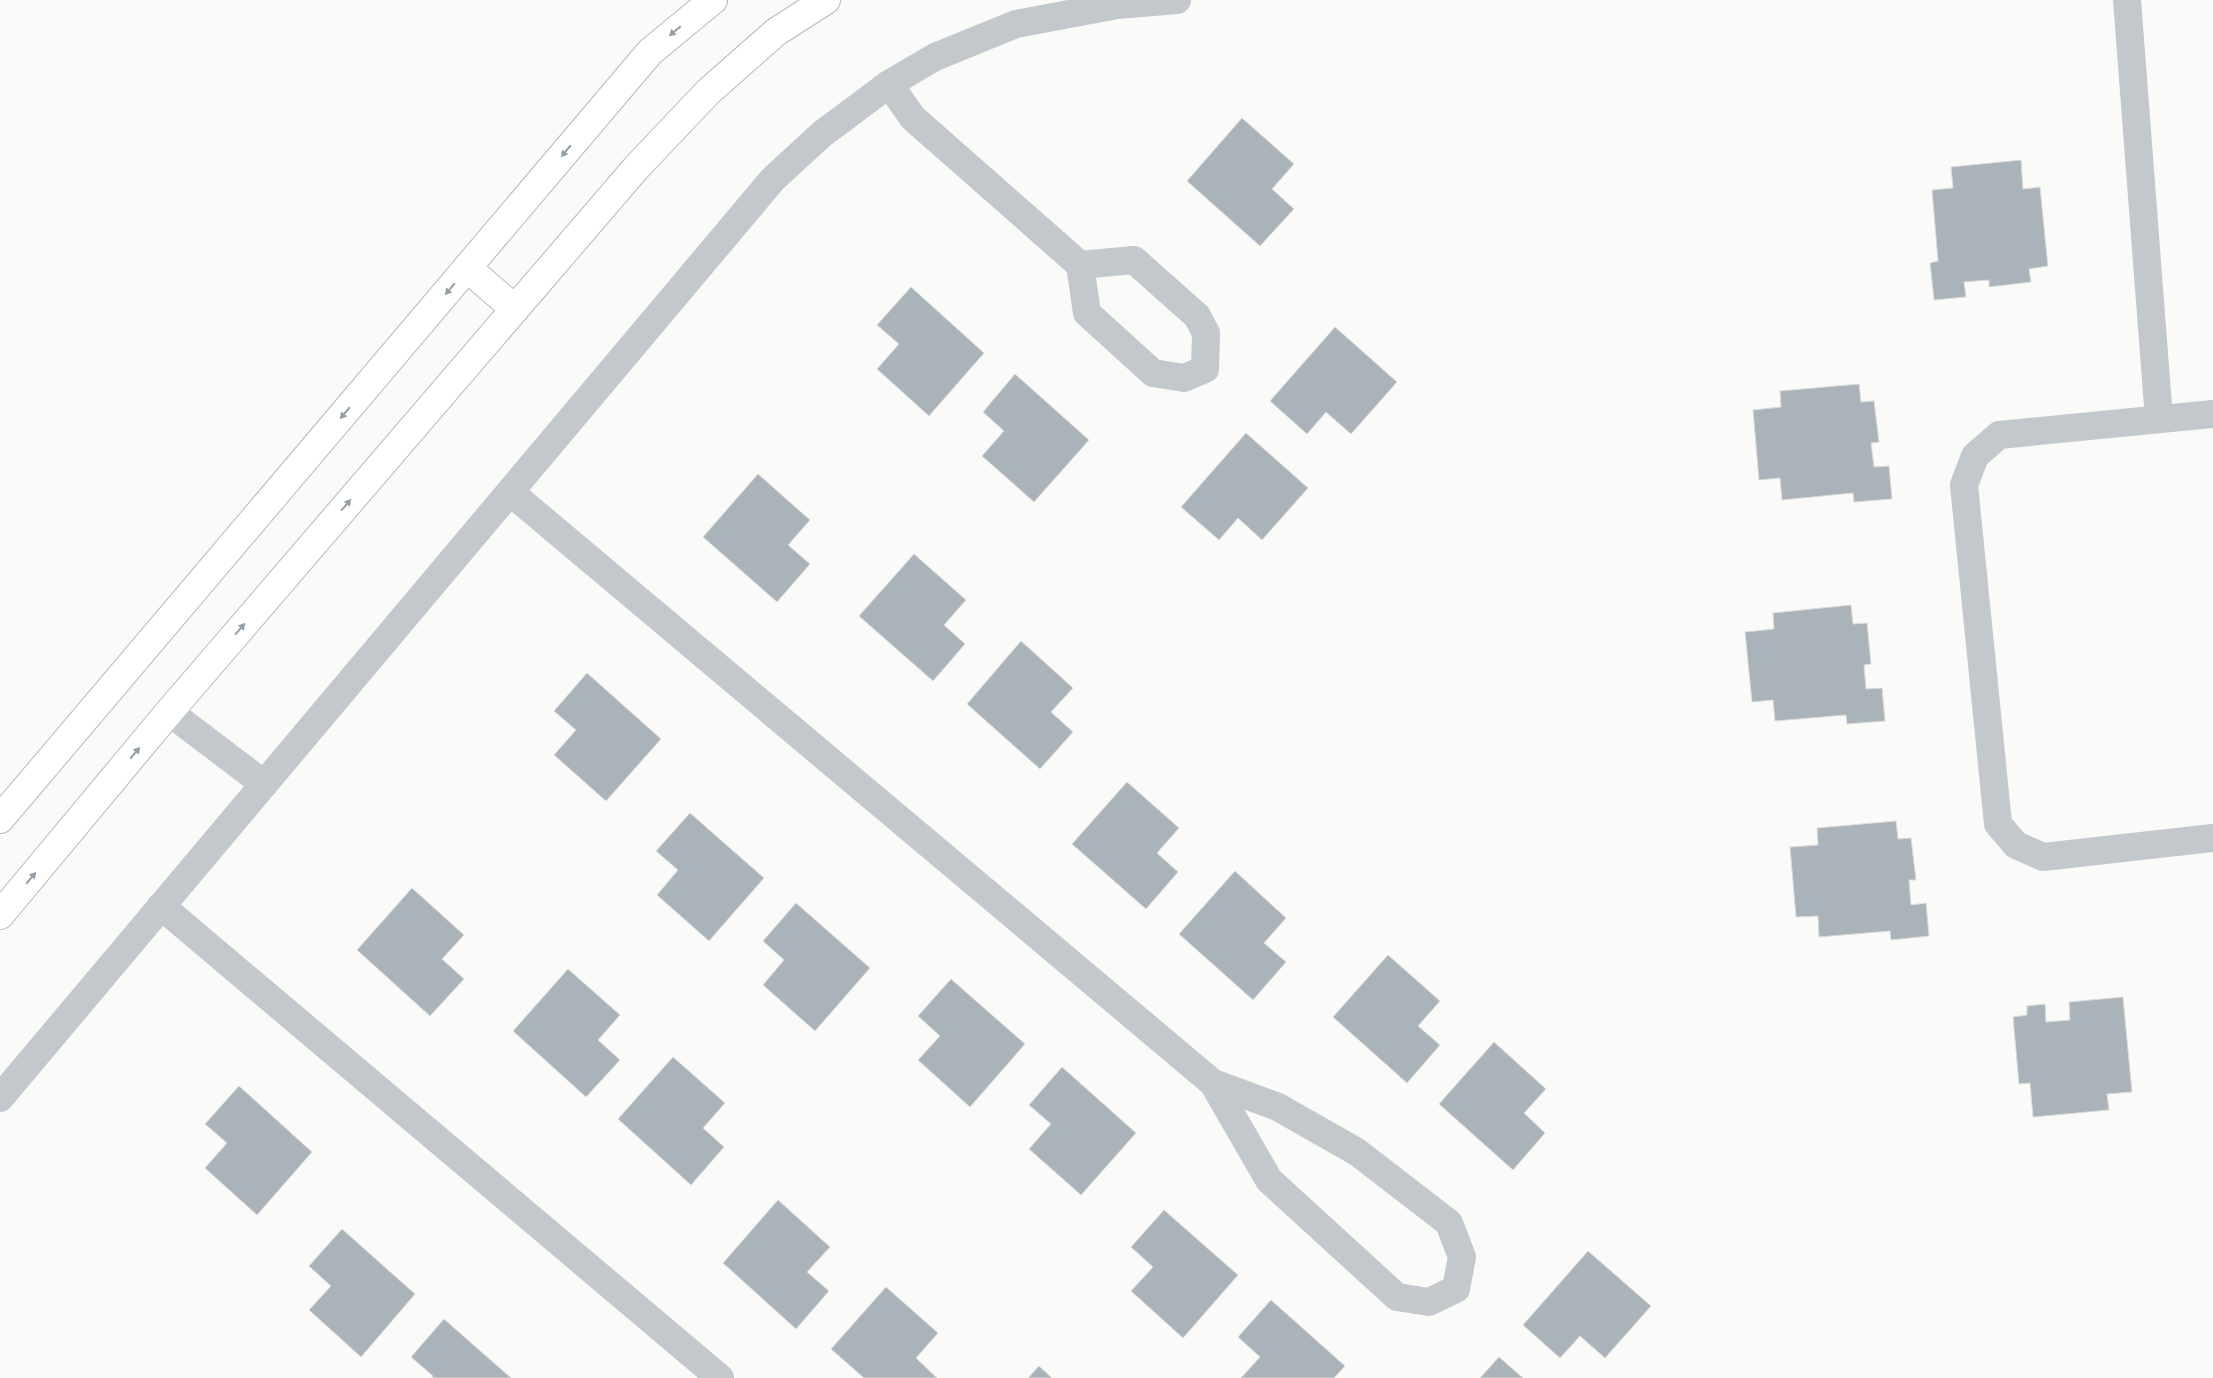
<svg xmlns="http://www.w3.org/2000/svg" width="2213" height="1378" font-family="Rubik,sans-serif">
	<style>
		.building { fill: #aab3b9; stroke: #dcdcda }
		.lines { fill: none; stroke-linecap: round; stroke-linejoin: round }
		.secondary-casing { stroke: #b3babf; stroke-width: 30 }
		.minor { stroke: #c3c8cc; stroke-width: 28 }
		.secondary { stroke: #fff; stroke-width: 28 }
		.oneway { fill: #939fa8 }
	</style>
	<rect width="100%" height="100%" fill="#fafaf8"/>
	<!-- building -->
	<g class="building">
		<polygon points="1242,118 1294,164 1272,189 1294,209 1260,246 1187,181"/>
		<polygon points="2021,160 2023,189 2040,187 2048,266 2029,269 2031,282 1989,287 1989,280 1964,282 1966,297 1934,300 1930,263 1938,261 1932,190 1953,188 1951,167"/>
		<polygon points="911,287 984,353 929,416 877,369 899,344 877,325"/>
		<polygon points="1335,327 1397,382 1351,434 1326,412 1307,434 1270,401"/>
		<polygon points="1015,374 1089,440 1034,502 982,456 1004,431 983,412"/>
		<polygon points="1859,384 1861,402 1874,401 1879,442 1871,443 1874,467 1889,466 1892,499 1854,502 1853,493 1782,500 1780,478 1759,480 1753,410 1781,407 1780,391"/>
		<polygon points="1246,433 1308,488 1262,540 1238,518 1219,540 1181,507"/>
		<polygon points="758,474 810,520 788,545 810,564 777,602 703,537"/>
		<polygon points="914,554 966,600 944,625 965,644 933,681 859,616"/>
		<polygon points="1851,605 1853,624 1867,623 1871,664 1864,665 1866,689 1882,688 1885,721 1847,724 1846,715 1775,721 1773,700 1752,702 1745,632 1774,629 1773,613"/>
		<polygon points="1021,641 1073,688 1051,712 1073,732 1040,769 967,704"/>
		<polygon points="587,673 661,739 606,801 554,755 576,730 554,711"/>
		<polygon points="1127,782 1179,828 1157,853 1178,872 1146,909 1072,844"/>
		<polygon points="690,813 764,878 709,941 657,895 678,870 656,851"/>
		<polygon points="1896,821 1898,839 1911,838 1916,880 1909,880 1911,905 1926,903 1929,936 1891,940 1890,931 1819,937 1818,916 1796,917 1790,847 1818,845 1817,828"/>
		<polygon points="1235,871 1286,918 1264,943 1286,962 1253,1000 1179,934"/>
		<polygon points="412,888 464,935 442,959 464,979 430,1016 357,950"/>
		<polygon points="796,903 870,968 815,1031 763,985 784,960 763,941"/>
		<polygon points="1388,955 1440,1001 1418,1026 1440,1045 1407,1083 1333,1017"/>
		<polygon points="568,969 620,1015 598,1040 620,1060 586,1097 513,1031"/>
		<polygon points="951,979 1025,1044 970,1107 918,1060 940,1036 918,1016"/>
		<polygon points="2123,997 2132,1092 2107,1094 2109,1110 2033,1117 2030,1083 2019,1084 2013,1017 2027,1015 2027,1006 2045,1004 2046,1022 2070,1020 2069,1002"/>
		<polygon points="1494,1042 1546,1089 1524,1113 1545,1133 1513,1170 1439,1104"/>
		<polygon points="673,1057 725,1103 703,1128 724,1147 691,1185 618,1119"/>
		<polygon points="1062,1067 1136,1133 1081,1195 1029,1149 1051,1124 1029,1105"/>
		<polygon points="239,1086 312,1152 257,1215 205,1168 227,1143 205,1124"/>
		<polygon points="778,1200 830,1247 807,1272 829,1291 796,1329 723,1263"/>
		<polygon points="1164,1210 1238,1275 1183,1338 1131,1291 1153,1267 1131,1247"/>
		<polygon points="342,1229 415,1294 361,1357 309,1310 331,1286 309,1266"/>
		<polygon points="1588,1251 1651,1306 1605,1358 1580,1336 1560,1358 1523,1325"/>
		<polygon points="886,1287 938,1333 916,1358 937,1378 864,1378 831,1349"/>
		<polygon points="1271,1300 1345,1366 1334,1378 1241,1378 1260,1357 1238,1337"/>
		<polygon points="444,1319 511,1378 432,1378 433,1376 411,1357"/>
		<polygon points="1499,1357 1523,1378 1480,1378"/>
		<polygon points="1039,1366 1052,1378 1028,1378"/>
	</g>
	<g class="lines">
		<!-- secondary casing -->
		<g class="secondary-casing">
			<g id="secondary">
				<polyline points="467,268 515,309"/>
				<polyline points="0,819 650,52 713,0"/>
				<polyline points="0,915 169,712 636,168 708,92 776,32 826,0"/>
			</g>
		</g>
		<!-- minor -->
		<g class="minor">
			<polyline points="2127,0 2159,419"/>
			<polyline points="889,84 913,118 1080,265 1087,313 1153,373 1184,378 1205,369 1206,333 1197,316 1134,260 1080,265"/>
			<polyline points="2213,414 1999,435 1975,456 1964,485 1998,824 2016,845 2043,857 2213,838"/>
			<polyline points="510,492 1213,1083 1269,1180 1397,1297 1429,1302 1456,1289 1462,1257 1449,1223 1357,1152 1278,1107 1213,1083"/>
			<polyline points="169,712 264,784"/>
			<polyline points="161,906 720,1378"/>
			<polyline points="0,1098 773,179 822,134 889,84 935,57 1016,24 1117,5 1177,0"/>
		</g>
		<!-- secondary -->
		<use href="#secondary" class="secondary"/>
	</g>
	<!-- one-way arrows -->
	<defs><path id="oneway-solid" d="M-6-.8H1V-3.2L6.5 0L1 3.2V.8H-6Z" transform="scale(1.25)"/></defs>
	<g class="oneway">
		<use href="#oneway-solid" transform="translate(675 31) rotate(140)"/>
		<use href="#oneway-solid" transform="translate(566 151) rotate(130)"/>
		<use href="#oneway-solid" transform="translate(450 289) rotate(130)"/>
		<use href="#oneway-solid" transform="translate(345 413) rotate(130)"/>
		<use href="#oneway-solid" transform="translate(346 505) rotate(-49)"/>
		<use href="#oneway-solid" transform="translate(240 629) rotate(-49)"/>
		<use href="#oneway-solid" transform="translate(135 753) rotate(-50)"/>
		<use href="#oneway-solid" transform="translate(31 878) rotate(-50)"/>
	</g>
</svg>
